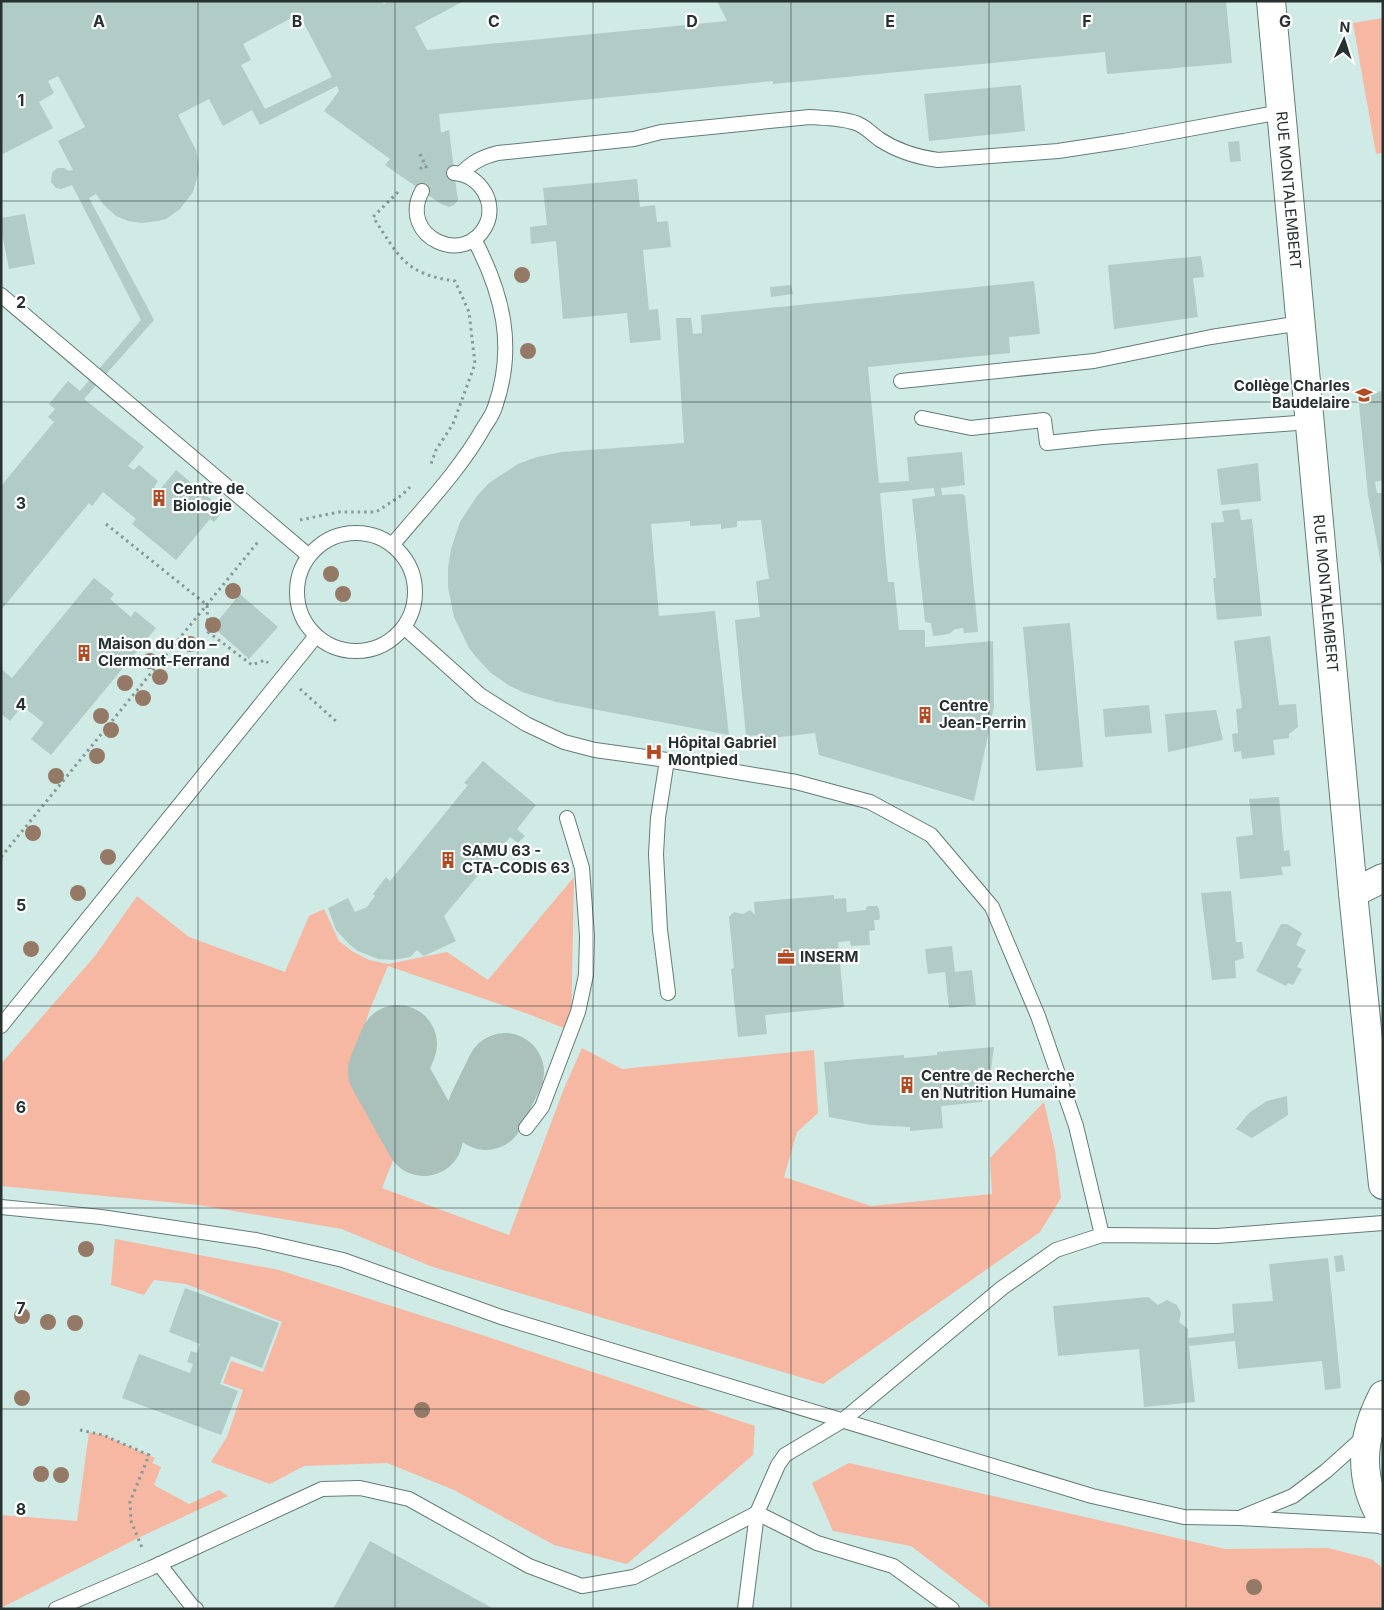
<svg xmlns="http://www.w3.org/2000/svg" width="1384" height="1610" font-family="Inter,sans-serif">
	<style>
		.green { fill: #f6b8a3 }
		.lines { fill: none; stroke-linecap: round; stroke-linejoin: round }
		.taxiway { stroke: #a9c0bb; stroke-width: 78 }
		.building { fill: #b1cbc6; fill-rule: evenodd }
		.lane-casing { stroke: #647c77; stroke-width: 16 }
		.street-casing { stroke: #647c77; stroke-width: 30 }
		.secondary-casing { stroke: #647c77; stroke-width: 30 }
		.path { stroke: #879a96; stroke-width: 3; stroke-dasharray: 2.5 4; stroke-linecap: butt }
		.lane { stroke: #fff; stroke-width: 14 }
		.street { stroke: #fff; stroke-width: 28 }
		.secondary { stroke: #fff; stroke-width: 28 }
		.tree { fill: #957967 }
		.grid { fill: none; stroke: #27312f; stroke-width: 1; stroke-opacity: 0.55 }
		.labels { text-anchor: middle; stroke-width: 4.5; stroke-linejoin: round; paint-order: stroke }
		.street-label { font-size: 15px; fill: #27312f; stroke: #fff }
		.poi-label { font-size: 15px; font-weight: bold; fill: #27312f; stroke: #fff; text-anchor: start }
		.grid-label { font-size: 16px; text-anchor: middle; font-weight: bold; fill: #27312f; stroke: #fff; stroke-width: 4.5; stroke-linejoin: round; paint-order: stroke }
	</style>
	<rect width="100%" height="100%" fill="#d0eae5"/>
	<!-- green -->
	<g class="green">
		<polygon points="1383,18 1383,153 1376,154 1353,23"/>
		<polygon points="574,877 571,1031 531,1015 388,966 370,1009 354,1058 399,1145 382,1188 509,1235 563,1091 582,1048 622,1069 814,1050 818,1113 797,1132 784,1177 871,1206 992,1194 990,1158 1044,1102 1055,1150 1061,1198 1040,1232 823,1384 430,1266 342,1229 198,1205 1,1186 1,1064 95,956 137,896 189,937 285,972 309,916 324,909 339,941 352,951 369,960 388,964 447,952 488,980"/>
		<polygon points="115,1239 279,1270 476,1333 755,1426 753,1455 627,1564 554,1545 454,1490 387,1463 304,1466 270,1484 211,1462 227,1437 243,1390 223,1383 231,1361 263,1372 282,1322 186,1284 154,1280 144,1295 111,1285"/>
		<polygon points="89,1432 103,1435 155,1458 152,1463 161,1467 154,1485 189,1504 219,1490 228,1496 138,1538 1,1608 1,1515 77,1521"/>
		<polygon points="849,1463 1225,1549 1328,1548 1371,1559 1383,1568 1383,1609 993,1609 911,1546 833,1531 812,1483"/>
	</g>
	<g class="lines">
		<!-- taxiway -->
		<g class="taxiway">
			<polyline points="398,1044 387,1071 424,1137"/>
			<polyline points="486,1111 505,1072"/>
		</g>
	</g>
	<!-- building -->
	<g class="building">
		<path d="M 1,1 L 382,1 L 384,4 L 389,1 L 464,1 L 415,27 L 427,50 L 727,21 L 717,1 L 1226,1 L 1232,63 L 1107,74 L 1105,52 L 773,84 L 773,81 L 439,114 L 441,133 L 449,130 L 457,194 L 458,200 L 454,205 L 449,207 L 441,204 L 385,165 L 390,159 L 324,111 L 339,91 L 337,86 L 260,125 L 252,110 L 223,126 L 209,99 L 178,115 L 196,150 L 199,167 L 198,175 L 193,192 L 180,209 L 166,219 L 158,221 L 141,223 L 128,221 L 116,216 L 103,204 L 96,194 L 89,198 L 154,320 L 84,399 L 144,447 L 128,466 L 134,470 L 139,465 L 158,481 L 154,487 L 159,491 L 176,470 L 224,510 L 214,522 L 210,519 L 176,560 L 132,524 L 136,519 L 103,492 L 92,506 L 89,503 L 1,610 L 1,486 L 54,422 L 48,417 L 55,409 L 49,404 L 68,381 L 80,391 L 141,320 L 72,185 L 61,189 L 56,188 L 51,182 L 52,173 L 57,168 L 64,168 L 69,171 L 73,170 L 58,141 L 85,127 L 58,76 L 48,81 L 54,93 L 39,102 L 53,128 L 1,155 ZM 299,14 L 332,77 L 265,109 L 241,65 L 251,60 L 243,44 Z"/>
		<polygon points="1021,85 1025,131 929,141 924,94"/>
		<polygon points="1239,141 1241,161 1230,162 1228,142"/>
		<polygon points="637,179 640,207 655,205 657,222 668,221 671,247 643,250 649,310 658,309 661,340 630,343 627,313 563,319 556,241 531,244 530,227 547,225 543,188"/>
		<polygon points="25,214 35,264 9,269 1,228 1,218"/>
		<polygon points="1201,256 1204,277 1193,278 1198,317 1114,329 1108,265"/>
		<polygon points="1034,281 1040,334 1009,337 1010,353 868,367 879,483 909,481 907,457 962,452 965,485 941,488 942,495 962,494 965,496 978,632 964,633 963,628 955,629 949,634 933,636 931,623 925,622 912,499 935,496 934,488 880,493 888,582 894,582 899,630 925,630 925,647 993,641 994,707 974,801 819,755 815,733 761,739 760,735 746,736 735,620 760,617 756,581 769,579 761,520 737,521 737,527 721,529 721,524 690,526 690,521 651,524 659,616 715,611 729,735 556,702 525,693 510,686 491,673 476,657 469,648 454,617 448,587 448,568 451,549 460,522 477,496 489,483 518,464 537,457 562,452 684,443 676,318 691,318 693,334 702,333 701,315"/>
		<polygon points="791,285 793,294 771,297 770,287"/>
		<polygon points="1383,391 1383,480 1375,482 1377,493 1383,493 1382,569 1368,495 1358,394"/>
		<polygon points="1258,463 1261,501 1221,505 1217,469"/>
		<polygon points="1239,509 1241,520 1252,519 1262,616 1217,620 1213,578 1216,578 1211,523 1224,522 1222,511"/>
		<polygon points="94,578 114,594 110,599 131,617 135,611 156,628 51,755 31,739 44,723 22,706 10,721 1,714 1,669 12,678"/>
		<polygon points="240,594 278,627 249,659 213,627"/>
		<polygon points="1070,623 1083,767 1036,771 1023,627"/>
		<polygon points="1270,636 1279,705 1296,704 1298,727 1289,734 1289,738 1273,740 1275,755 1242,759 1241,751 1234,752 1232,734 1238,733 1236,709 1242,708 1234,641"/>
		<polygon points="1149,705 1152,733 1105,737 1103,709"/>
		<polygon points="1216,710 1223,740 1168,752 1165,714"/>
		<polygon points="483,761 536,805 517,829 525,836 518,843 510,837 444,916 456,941 424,956 417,950 410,957 392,960 378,959 358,951 350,945 336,930 328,908 348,898 355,912 367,907 375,896 373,894 386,877 390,881 468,785 464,783"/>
		<polygon points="1279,797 1284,851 1289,850 1291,866 1281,867 1283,875 1240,879 1236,837 1253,835 1249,799"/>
		<polygon points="1231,891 1236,942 1242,942 1244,958 1235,961 1236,978 1212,980 1201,893"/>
		<polygon points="834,895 834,899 846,898 847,912 866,910 866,908 868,906 877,906 879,909 880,917 879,920 874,920 875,930 869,931 870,945 851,946 850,941 838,942 844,1007 765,1015 767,1034 738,1037 731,969 734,968 729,917 734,912 743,914 750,910 755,915 754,902"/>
		<polygon points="1281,924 1287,924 1302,933 1296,945 1306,950 1297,967 1302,969 1293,985 1288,983 1286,986 1256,971"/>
		<polygon points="952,946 955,972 972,970 976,1005 949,1008 945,972 928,974 925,949"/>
		<polygon points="994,1047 990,1077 982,1102 941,1106 943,1128 910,1131 910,1127 871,1125 829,1117 824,1062 904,1055 904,1058 937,1055 937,1052"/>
		<polygon points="1287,1096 1288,1115 1252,1138 1236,1129 1249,1113 1267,1101"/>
		<polygon points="1343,1255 1345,1271 1336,1272 1334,1256"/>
		<polygon points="1328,1258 1341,1388 1325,1390 1322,1361 1238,1369 1235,1341 1189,1346 1195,1402 1144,1407 1139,1349 1058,1356 1053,1306 1148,1297 1158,1305 1167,1300 1177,1305 1181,1313 1179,1322 1188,1329 1188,1338 1234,1333 1232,1304 1273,1301 1269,1264"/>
		<polygon points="185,1288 279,1323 262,1368 231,1356 220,1384 238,1391 221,1435 122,1398 139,1354 190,1373 193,1364 187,1362 191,1351 197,1353 200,1344 169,1332"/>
		<polygon points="370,1541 494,1609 333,1609"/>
	</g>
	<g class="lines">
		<!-- lane casing -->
		<g class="lane-casing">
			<g id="lane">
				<path d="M 461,174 C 472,162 482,157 498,153 L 634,139 L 661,132 L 810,117 C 825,118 842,118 856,123 C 865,126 872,134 879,139 C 897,151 916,157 938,160 L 1058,151 L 1124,141 L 1281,112"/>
				<path d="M 422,191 C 397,237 467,269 487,223 C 491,214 490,202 485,193 C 478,181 468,174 454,173"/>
				<polyline points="1,295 308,555"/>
				<polyline points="901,381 1094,361 1211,337 1301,323"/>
				<polyline points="922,418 971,428 1044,420 1047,443 1103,437 1310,422"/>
				<circle cx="356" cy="592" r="59"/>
				<path d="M 393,544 C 424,507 460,470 484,427 C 488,421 493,414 495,407 C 516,347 503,294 474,239"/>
				<polyline points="404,627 480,695 526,724 564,742 595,750 667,760 796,782 870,802 931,835 992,907 1038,1016 1076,1126 1102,1235"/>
				<polyline points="667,760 658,818 656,854 660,930 668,993"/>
				<polyline points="1,1026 316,636"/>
				<polyline points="526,1128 542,1107 578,1012 586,975 587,936 582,868 567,818"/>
				<polyline points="1,1207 101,1217 256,1240 343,1260 501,1317 1092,1496 1184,1517 1239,1518 1383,1526"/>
				<polyline points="1242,1517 1293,1496 1326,1471 1365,1436"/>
				<polyline points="159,1564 192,1606 196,1609"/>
				<polyline points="56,1609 151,1568 322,1489 360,1488 409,1499 529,1566 582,1586 634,1577 757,1513 817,1543 893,1566 952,1609"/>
				<polyline points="745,1609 757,1513 778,1465 785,1455 842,1421 1002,1288 1056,1250 1102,1235 1217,1236 1383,1223"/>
			</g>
		</g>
		<!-- street casing -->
		<g class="street-casing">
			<polyline id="street" points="1353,893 1383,878"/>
		</g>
		<!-- secondary casing -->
		<g class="secondary-casing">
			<g id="secondary">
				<path id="s1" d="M 1271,1 L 1353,893 L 1383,1185"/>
				<path d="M 1383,1395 C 1361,1437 1357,1478 1383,1520"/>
			</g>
		</g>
		<!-- path -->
		<g class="path">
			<polyline points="420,154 428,171"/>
			<polyline points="420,169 425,164"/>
			<path d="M 398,192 L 373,217 C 399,256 404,274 455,281 L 469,312 L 475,364 L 453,424 L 436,450 L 431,464"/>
			<polyline points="300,520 339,512 376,512 402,495 410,487"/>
			<polyline points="106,524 207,605 208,632 252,665 265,660 268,663"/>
			<polyline points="300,689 337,722"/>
			<polyline points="1,857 258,542"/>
			<polyline points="80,1430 103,1435 149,1455 130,1502 131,1521 143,1550"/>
		</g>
		<!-- lane -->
		<use href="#lane" class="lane"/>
		<!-- street -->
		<use href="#street" class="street"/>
		<!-- secondary -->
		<use href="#secondary" class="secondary"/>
	</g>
	<!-- trees -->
	<g class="tree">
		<circle cx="522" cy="275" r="8"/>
		<circle cx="528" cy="351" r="8"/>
		<circle cx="331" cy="574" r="8"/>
		<circle cx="233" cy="591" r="8"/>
		<circle cx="343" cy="594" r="8"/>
		<circle cx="213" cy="625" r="8"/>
		<circle cx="190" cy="644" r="8"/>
		<circle cx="150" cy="661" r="8"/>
		<circle cx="160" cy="677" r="8"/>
		<circle cx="125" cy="683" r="8"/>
		<circle cx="143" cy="698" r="8"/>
		<circle cx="101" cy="716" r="8"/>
		<circle cx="111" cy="730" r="8"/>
		<circle cx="97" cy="756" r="8"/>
		<circle cx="56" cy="776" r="8"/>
		<circle cx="33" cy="833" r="8"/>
		<circle cx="108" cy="857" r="8"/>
		<circle cx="78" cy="893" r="8"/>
		<circle cx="31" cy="949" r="8"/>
		<circle cx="86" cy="1249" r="8"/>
		<circle cx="22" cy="1316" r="8"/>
		<circle cx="48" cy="1322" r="8"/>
		<circle cx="75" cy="1323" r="8"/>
		<circle cx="22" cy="1398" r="8"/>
		<circle cx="422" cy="1410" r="8"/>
		<circle cx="41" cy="1474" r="8"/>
		<circle cx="61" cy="1475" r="8"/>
		<circle cx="1254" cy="1587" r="8"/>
	</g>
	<!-- grid -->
	<path class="grid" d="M 198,1 L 198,1609M 395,1 L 395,1609M 593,1 L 593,1609M 791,1 L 791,1609M 989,1 L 989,1609M 1186,1 L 1186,1609M 1,201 L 1383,201M 1,402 L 1383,402M 1,604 L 1383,604M 1,805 L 1383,805M 1,1006 L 1383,1006M 1,1208 L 1383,1208M 1,1409 L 1383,1409"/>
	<!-- icons -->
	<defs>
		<g id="school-bare" transform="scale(1.35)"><path d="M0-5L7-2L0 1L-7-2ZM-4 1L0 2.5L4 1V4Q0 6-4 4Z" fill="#b24b24" stroke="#fff" stroke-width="2.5" paint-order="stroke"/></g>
		<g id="building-bare" transform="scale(1.35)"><path d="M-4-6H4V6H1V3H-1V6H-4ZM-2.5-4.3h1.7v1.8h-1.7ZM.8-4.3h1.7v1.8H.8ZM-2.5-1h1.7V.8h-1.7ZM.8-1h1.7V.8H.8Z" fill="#b24b24" stroke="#fff" stroke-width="2.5" paint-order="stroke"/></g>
		<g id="hospital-bare" transform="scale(1.35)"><path d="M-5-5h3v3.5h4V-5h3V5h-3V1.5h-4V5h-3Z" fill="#b24b24" stroke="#fff" stroke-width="2.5" paint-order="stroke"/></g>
		<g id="office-bare" transform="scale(1.35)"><path d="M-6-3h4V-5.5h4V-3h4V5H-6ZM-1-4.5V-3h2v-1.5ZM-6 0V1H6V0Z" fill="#b24b24" stroke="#fff" stroke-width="2.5" paint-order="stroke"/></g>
	</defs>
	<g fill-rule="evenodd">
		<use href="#school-bare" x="1364" y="395"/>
		<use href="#building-bare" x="159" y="498"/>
		<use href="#building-bare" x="84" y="653"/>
		<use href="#building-bare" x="925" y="715"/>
		<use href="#hospital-bare" x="654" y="752"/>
		<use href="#building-bare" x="448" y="860"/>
		<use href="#office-bare" x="786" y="957"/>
		<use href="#building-bare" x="907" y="1085"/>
	</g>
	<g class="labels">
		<!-- street labels -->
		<g class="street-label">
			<text dy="5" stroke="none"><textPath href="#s1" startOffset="190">RUE MONTALEMBERT</textPath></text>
			<text dy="5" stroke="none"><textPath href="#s1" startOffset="595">RUE MONTALEMBERT</textPath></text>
		</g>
		<!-- poi labels -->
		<g class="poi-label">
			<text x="1350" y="391" text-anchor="end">Collège Charles<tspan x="1350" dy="17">Baudelaire</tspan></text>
			<text x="173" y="494">Centre de<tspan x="173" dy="17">Biologie</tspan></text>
			<text x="98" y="649">Maison du don –<tspan x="98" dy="17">Clermont-Ferrand</tspan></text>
			<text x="939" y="711">Centre<tspan x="939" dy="17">Jean-Perrin</tspan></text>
			<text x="668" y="748">Hôpital Gabriel<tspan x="668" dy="17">Montpied</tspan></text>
			<text x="462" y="856">SAMU 63 -<tspan x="462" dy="17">CTA-CODIS 63</tspan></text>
			<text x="800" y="962">INSERM</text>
			<text x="921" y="1081">Centre de Recherche<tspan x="921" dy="17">en Nutrition Humaine</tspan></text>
		</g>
	</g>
	<g class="grid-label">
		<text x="99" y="27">A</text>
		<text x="297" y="27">B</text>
		<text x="494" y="27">C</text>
		<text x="692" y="27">D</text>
		<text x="890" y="27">E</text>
		<text x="1087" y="27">F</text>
		<text x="1285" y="27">G</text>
		<text x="21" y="106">1</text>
		<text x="21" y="308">2</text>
		<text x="21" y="509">3</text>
		<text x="21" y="710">4</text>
		<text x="21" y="911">5</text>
		<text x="21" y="1113">6</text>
		<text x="21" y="1314">7</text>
		<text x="21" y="1515">8</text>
	</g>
	<!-- border -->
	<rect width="1384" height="1610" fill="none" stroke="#27312f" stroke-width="5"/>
	<!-- north arrow -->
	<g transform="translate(1344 40) rotate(4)" stroke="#ffffff" stroke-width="4" paint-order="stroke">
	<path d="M0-4L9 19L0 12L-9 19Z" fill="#27312f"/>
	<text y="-8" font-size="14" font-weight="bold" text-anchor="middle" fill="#27312f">N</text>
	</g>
</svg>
